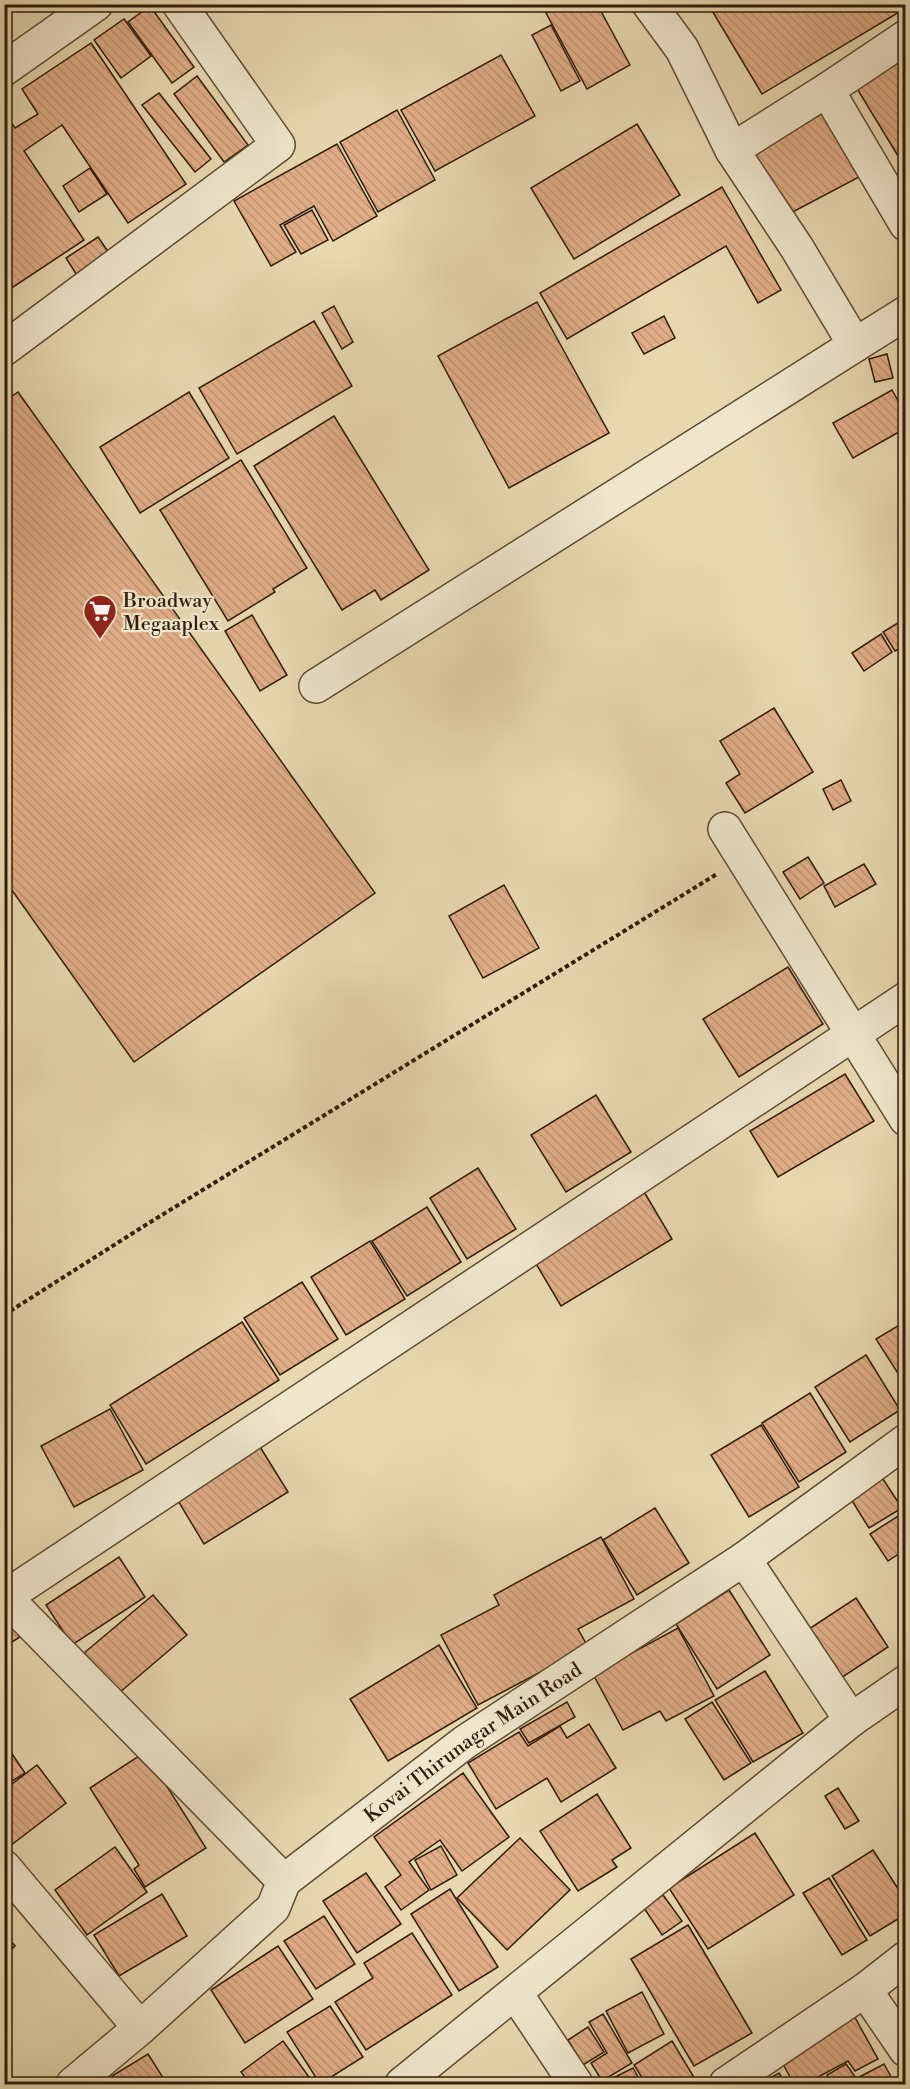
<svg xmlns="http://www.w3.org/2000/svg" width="910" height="2089" font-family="'Libre Bodoni',serif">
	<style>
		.building { fill: url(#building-back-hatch); stroke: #311c09; stroke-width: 1.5 }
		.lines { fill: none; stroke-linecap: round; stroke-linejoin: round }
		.minor-casing { stroke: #5e4b33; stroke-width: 36 }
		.path { stroke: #311c09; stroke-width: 4; stroke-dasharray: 4.5 3; stroke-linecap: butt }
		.minor { stroke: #efe6cc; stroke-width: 33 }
		.labels { text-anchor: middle; stroke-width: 4.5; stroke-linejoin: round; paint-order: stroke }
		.poi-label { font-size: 20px; fill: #311c09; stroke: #efe6cc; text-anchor: start }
		.street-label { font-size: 20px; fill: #311c09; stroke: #efe6cc }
	</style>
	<defs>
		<pattern id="building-back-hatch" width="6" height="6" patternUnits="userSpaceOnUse" patternTransform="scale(1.5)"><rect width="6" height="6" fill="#e0ad86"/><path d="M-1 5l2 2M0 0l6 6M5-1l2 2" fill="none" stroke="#c19472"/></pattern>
	</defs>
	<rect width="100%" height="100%" fill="#e7d8b0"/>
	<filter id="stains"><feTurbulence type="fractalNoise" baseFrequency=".00333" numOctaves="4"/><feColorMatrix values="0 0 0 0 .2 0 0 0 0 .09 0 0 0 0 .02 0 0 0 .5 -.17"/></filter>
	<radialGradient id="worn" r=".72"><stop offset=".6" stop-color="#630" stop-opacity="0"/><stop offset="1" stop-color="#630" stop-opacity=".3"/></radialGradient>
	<!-- building -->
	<g class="building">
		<polygon points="562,4 597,4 630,65 587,89 546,13"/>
		<polygon points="708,4 906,4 906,8 762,94"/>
		<polygon points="150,6 194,67 172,83 128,22"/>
		<polygon points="124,19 151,56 121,78 94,40"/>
		<polygon points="551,25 580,81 561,91 532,35"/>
		<polygon points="91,43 186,184 128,223 62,125 24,151 84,240 4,293 4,112 15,128 38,114 22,89"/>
		<polygon points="906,50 906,169 853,82"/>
		<polygon points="501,55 535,116 435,171 401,110"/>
		<polygon points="197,76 248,145 224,162 174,94"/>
		<polygon points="159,93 211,159 195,172 142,105"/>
		<polygon points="397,110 435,180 378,212 340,142"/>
		<polygon points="827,111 861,176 787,215 753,151"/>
		<polygon points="637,124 680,195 574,259 531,188"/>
		<polygon points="337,144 377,216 333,241 314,206 280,225 296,252 271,266 234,201"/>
		<polygon points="90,168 107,194 79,212 63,186"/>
		<polygon points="722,187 781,290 758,303 726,246 567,339 540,293"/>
		<polygon points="312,210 328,240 301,254 284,225"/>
		<polygon points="98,237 111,256 78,277 66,258"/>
		<polygon points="537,302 609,433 509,488 438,356"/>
		<polygon points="334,306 353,342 342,349 322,313"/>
		<polygon points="664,316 675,338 644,354 632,333"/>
		<polygon points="314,321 352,386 237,454 199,388"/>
		<polygon points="887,354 893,378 875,382 869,359"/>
		<polygon points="892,390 906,415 906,428 853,458 833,423"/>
		<polygon points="18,392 375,893 134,1062 4,879 4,402"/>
		<polygon points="189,392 229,458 140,513 100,447"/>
		<polygon points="334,416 429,570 381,600 375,590 342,610 254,466"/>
		<polygon points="241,460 307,568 273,589 275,592 228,621 160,510"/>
		<polygon points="252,615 287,675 260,691 225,631"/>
		<polygon points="906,618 906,645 895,651 883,632"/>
		<polygon points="881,634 892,652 864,671 852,653"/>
		<polygon points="774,708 813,772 745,813 726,783 740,774 720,741"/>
		<polygon points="841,780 851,801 833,810 823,789"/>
		<polygon points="808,857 824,883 800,899 783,872"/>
		<polygon points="864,864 876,884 835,907 824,886"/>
		<polygon points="504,885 539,948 483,978 449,916"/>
		<polygon points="788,967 823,1024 739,1077 703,1019"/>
		<polygon points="845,1074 874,1121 778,1177 750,1131"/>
		<polygon points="596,1095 631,1152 566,1192 531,1135"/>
		<polygon points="478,1168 516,1229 467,1259 430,1198"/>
		<polygon points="643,1190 672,1239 561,1306 532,1257"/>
		<polygon points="427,1207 461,1262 407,1296 372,1241"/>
		<polygon points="370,1241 405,1299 346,1335 311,1277"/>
		<polygon points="302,1282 338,1339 280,1375 244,1318"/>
		<polygon points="906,1321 906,1386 876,1339"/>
		<polygon points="242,1322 279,1380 146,1464 110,1405"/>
		<polygon points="866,1355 900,1410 850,1442 815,1387"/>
		<polygon points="810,1393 846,1452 799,1482 762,1423"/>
		<polygon points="110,1409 143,1470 74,1507 41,1446"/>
		<polygon points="761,1425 799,1487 749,1517 711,1455"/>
		<polygon points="257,1442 288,1492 204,1544 174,1494"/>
		<polygon points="881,1476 902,1508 869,1528 849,1496"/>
		<polygon points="655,1508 689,1563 637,1595 603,1540"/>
		<polygon points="906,1511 906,1549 888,1561 870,1534"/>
		<polygon points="601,1537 634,1599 578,1629 588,1647 478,1705 441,1635 499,1605 494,1595"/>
		<polygon points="119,1557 145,1597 72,1645 46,1605"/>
		<polygon points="729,1590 770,1655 717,1689 676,1624"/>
		<polygon points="153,1595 187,1635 119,1693 84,1653"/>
		<polygon points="856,1598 888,1647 841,1678 809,1629"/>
		<polygon points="4,1613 20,1637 4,1647"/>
		<polygon points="678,1628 714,1696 666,1721 660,1711 623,1730 593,1674"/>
		<polygon points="439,1645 477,1708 388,1761 350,1699"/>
		<polygon points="765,1671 803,1733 753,1762 715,1700"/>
		<polygon points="567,1702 575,1717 529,1743 520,1729"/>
		<polygon points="712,1702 751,1763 724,1780 685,1719"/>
		<polygon points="589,1724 616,1768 561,1802 547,1778 496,1809 468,1763 519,1732 528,1746 560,1726 567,1738"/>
		<polygon points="4,1742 25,1773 4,1786"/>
		<polygon points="145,1752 206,1848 145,1887 134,1869 139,1865 90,1788"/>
		<polygon points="37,1765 66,1803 10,1846 4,1838 4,1790"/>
		<polygon points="463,1773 509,1837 462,1871 440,1840 409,1862 429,1890 401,1910 385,1887 401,1875 374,1837"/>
		<polygon points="838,1788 859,1821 845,1829 825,1796"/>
		<polygon points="597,1794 631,1848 612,1860 617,1867 578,1891 540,1831"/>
		<polygon points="755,1833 794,1895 708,1949 669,1888"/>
		<polygon points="520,1838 570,1890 507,1950 457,1898"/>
		<polygon points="441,1846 457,1875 431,1890 415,1860"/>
		<polygon points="115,1847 147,1892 87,1935 55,1890"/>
		<polygon points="873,1850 906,1901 906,1914 870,1936 832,1876"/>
		<polygon points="366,1873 401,1924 357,1953 323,1901"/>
		<polygon points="829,1878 867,1940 842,1955 803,1893"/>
		<polygon points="450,1889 498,1967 459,1991 411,1914"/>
		<polygon points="162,1894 187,1936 119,1976 94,1935"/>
		<polygon points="663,1895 682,1921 662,1935 644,1908"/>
		<polygon points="324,1916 355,1964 316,1989 284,1941"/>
		<polygon points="688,1925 752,2033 694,2066 631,1959"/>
		<polygon points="4,1933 15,1946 4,1956"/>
		<polygon points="412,1933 452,1995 366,2050 335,2002 373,1978 364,1963"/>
		<polygon points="278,1946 313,1999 245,2043 211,1990"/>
		<polygon points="642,1992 664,2034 628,2053 606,2011"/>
		<polygon points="330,2006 363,2057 320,2084 287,2032"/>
		<polygon points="603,2014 632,2063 602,2081 591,2063 607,2053 589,2022"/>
		<polygon points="853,2014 878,2059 855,2071 848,2061 805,2084 794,2084 778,2055"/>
		<polygon points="588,2027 604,2052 583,2065 568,2040"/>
		<polygon points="283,2041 314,2084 250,2084 241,2072"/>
		<polygon points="672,2041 698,2084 646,2084 634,2065"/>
		<polygon points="148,2054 167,2084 117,2084 112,2076"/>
		<polygon points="846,2064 856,2078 846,2084 832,2084 827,2075"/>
		<polygon points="884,2064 895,2084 846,2084"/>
		<polygon points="633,2068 642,2084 603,2084 603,2083"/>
		<polygon points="779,2073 786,2084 760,2084"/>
		<polygon points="826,2079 829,2084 814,2084"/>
	</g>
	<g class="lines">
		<!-- minor casing -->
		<g class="minor-casing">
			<g id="minor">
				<polyline points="906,37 827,90 906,224"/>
				<polyline points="4,69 96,4"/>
				<polyline points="732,150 827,90"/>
				<polyline points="855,345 906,313"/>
				<polyline points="4,349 278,145 179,4"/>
				<polyline points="316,686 855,345 797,248 732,150 682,49 649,4"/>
				<polyline points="725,829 906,1119"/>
				<polyline points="744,1559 851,1720"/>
				<polyline points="4,1596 284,1881"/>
				<polyline points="5,1597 906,999"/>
				<polyline points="4,1867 140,2028"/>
				<polyline points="865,1990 906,2050"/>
				<polyline points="516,1994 576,2084"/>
				<path id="s1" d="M 73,2084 L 140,2028 L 273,1908 L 284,1881 L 465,1742 L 744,1559 L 906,1441"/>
				<polyline points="402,2084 851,1720 906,1682"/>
				<polyline points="726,2084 865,1990 906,1958"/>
			</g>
		</g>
		<!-- path -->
		<polyline class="path" points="4,1315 144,1226 717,874"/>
		<!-- minor -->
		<use href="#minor" class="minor"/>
	</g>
	<!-- icons -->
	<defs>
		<g id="supermarket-pin" transform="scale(1.725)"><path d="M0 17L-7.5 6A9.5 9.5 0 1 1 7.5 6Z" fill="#8f2418" stroke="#efe6cc"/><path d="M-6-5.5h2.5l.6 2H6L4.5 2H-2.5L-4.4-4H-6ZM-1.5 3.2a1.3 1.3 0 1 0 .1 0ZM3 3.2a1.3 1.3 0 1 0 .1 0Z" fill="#fff"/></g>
	</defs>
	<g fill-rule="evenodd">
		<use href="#supermarket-pin" x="100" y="611"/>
	</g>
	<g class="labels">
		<!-- poi labels -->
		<g class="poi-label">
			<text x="123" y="607">Broadway<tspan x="123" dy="23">Megaaplex</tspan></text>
		</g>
		<!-- street labels -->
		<g class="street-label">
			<text dy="7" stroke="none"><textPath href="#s1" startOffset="530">Kovai Thirunagar Main Road</textPath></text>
		</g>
	</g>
	<!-- margin -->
	<rect width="910" height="2089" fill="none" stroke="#e7d8b0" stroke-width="24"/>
	<rect x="6" y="6" width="898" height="2077" fill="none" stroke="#311c09" stroke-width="3"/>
	<rect x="12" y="12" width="886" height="2065" fill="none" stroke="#311c09" stroke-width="1.5"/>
	<rect width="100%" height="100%" filter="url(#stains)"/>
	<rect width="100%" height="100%" fill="url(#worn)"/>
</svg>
